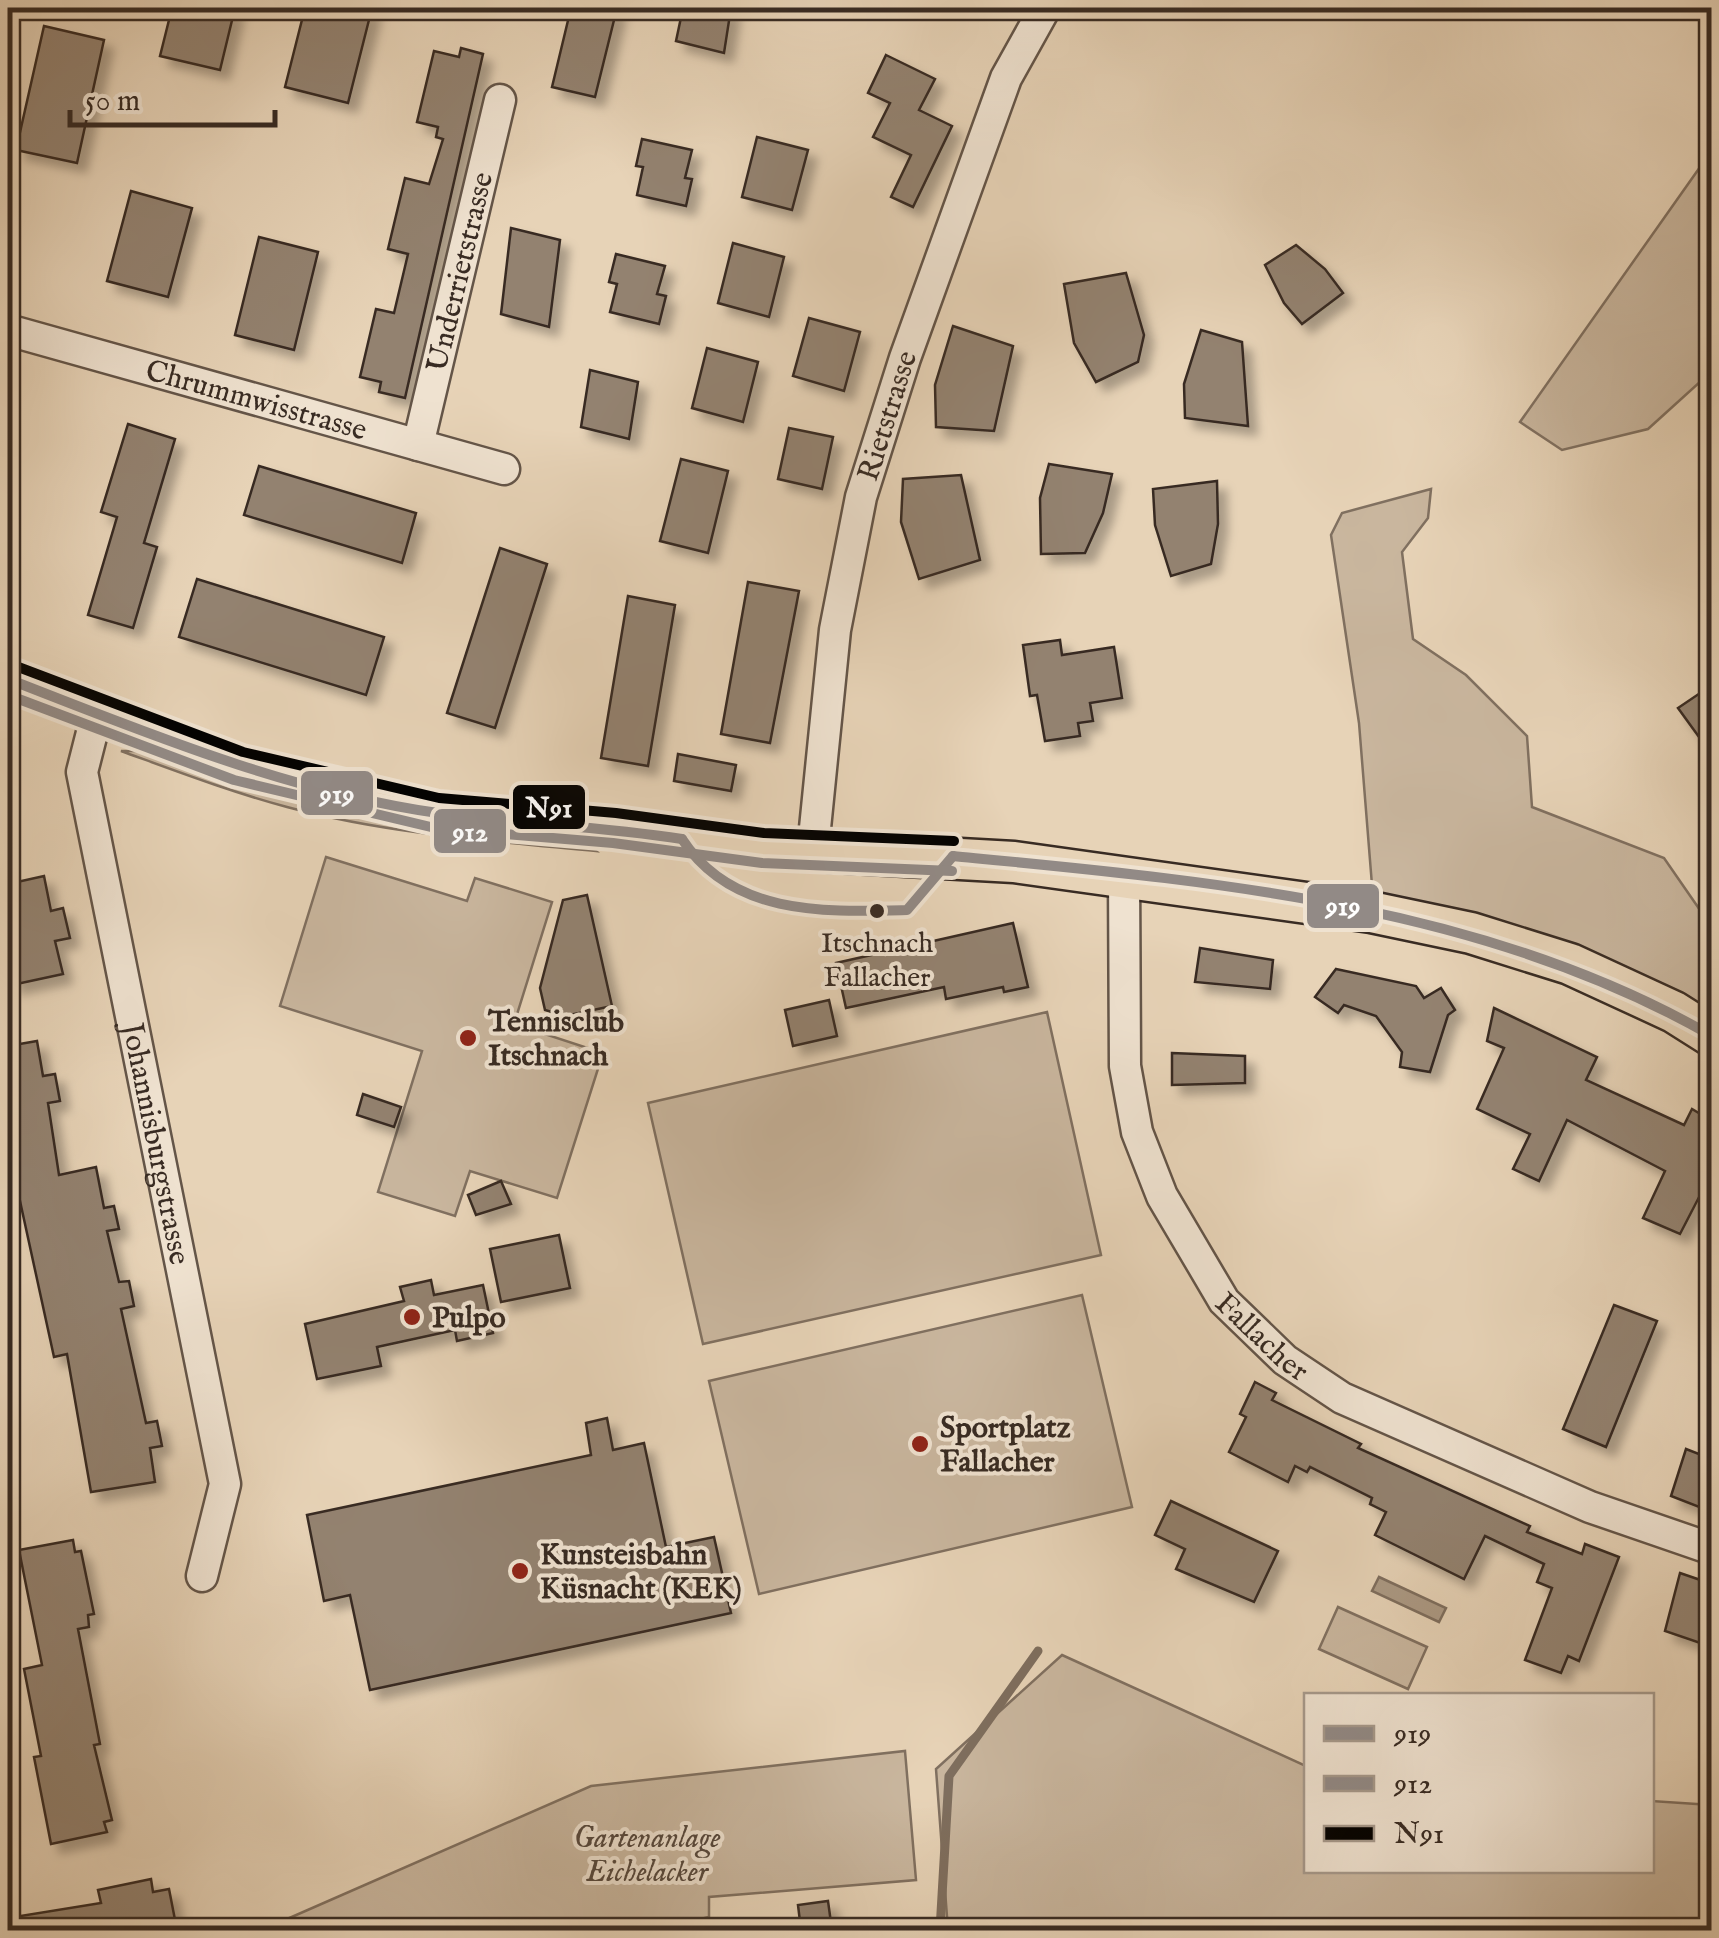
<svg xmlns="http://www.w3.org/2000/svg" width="1719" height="1938" font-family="'IM FELL English',serif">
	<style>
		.green { fill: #c9b69e; stroke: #807060; stroke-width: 2.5 }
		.water { fill: #ac9a85; stroke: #7e6e5e; stroke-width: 2.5 }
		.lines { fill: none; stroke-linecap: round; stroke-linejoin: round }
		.stream { stroke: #7e6e5e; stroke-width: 9 }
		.building { fill: #938270; stroke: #382b23; stroke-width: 2.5; filter: url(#shadow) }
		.minor-casing { stroke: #645548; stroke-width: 35 }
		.major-casing { stroke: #382b23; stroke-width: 45 }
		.minor { stroke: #efe2d0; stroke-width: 30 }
		.major { stroke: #e7d3b7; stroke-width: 40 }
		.bus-1-casing { stroke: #efe2d0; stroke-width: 18 }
		.bus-2-casing { stroke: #efe2d0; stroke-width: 18 }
		.bus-3-casing { stroke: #efe2d0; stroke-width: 18 }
		.bus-1 { stroke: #928a86; stroke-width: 10 }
		.bus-2 { stroke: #928a86; stroke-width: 10 }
		.bus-3 { stroke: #000; stroke-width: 10 }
		.bus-dot { fill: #382b23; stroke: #efe2d0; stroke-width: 4 }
		.poi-dot { fill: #8f2418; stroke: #efe2d0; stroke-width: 4 }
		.labels { text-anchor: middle; stroke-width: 8; stroke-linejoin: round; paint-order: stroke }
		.bus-label { font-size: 28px; fill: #382b23; stroke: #efe2d0 }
		.street-label { font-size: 30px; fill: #382b23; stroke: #efe2d0 }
		.poi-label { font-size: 30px; font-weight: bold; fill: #382b23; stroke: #efe2d0; text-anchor: start }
		.park-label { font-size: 30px; font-style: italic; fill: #55473c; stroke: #efe2d0 }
		.line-badge { stroke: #efe2d0; stroke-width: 4 }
		.badge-label { font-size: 28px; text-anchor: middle; font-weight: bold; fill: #fff }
	</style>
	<defs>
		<filter id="shadow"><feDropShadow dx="9" dy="9" stdDeviation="5" flood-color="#0004"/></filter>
	</defs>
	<rect width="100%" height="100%" fill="#e7d3b7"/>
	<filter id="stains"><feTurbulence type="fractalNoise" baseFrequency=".002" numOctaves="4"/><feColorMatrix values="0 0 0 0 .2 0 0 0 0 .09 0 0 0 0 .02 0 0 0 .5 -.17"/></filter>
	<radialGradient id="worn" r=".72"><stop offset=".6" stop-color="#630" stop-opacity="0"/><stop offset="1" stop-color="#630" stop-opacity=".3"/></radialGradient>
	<!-- green -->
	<g class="green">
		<polygon points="1712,8 1711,372 1648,429 1562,450 1520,422 1705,160 1703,9"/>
		<polygon points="1431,489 1428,518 1402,552 1413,639 1466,675 1527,736 1532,807 1664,858 1711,926 1711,1036 1374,910 1359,723 1331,535 1342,513"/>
		<path d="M 121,751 L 142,751 L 250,788 L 327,808 L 425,827 L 586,843 L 596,851 C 492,841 388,834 287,807 C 231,792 176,771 121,751 Z"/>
		<polygon points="326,857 467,901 475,878 552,902 514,1024 603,1053 557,1198 470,1171 455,1216 378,1192 422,1051 280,1006"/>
		<polygon points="1047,1012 1101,1255 703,1344 648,1103"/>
		<polygon points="1082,1295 1132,1507 759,1594 709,1381"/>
		<polygon points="1338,1607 1427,1647 1408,1689 1319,1649"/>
		<polygon points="1062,1655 1306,1766 1306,1870 1652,1870 1652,1801 1711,1805 1711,1930 948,1930 936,1769"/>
		<polygon points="905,1751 916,1880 709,1897 709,1917 652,1930 262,1930 591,1786"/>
	</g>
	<!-- water -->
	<polygon class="water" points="1379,1577 1446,1608 1439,1622 1372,1591"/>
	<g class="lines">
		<!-- stream -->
		<polyline class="stream" points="940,1930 949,1776 1038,1651"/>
	</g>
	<!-- building -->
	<g class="building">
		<polygon points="172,8 235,8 220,70 160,56"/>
		<polygon points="305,8 372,8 348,103 285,87"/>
		<polygon points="571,8 617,8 595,97 552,87"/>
		<polygon points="683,8 731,8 724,53 676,41"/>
		<polygon points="44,26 104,40 77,163 16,150"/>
		<polygon points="461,48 483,54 405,398 379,392 381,382 360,377 376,309 394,313 408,254 388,249 405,178 429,184 443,139 436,137 438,127 417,122 434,51 459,57"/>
		<polygon points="886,55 935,79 919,110 952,126 913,207 891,197 911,155 873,137 890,103 868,93"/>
		<polygon points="757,137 808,150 792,210 742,197"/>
		<polygon points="642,139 692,150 685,178 692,179 686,206 637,195 643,167 636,166"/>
		<polygon points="131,191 192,208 168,297 107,281"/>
		<polygon points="511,228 560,240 549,327 501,314"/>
		<polygon points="259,237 318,252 294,350 235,335"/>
		<polygon points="733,243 784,257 769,317 718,303"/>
		<polygon points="1296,245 1325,269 1343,293 1302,324 1284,303 1265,265"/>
		<polygon points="616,254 665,266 657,294 666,296 659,324 610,312 617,284 609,282"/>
		<polygon points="1126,273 1144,335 1138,362 1096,382 1074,343 1064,284"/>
		<polygon points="809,318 860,332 844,391 793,376"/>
		<polygon points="953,326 1013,346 994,431 936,427 935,385"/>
		<polygon points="1201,330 1242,342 1248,426 1185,418 1184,384"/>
		<polygon points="707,348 758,362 743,422 692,408"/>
		<polygon points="590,370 638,382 629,439 581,427"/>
		<polygon points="128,424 175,439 144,543 157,547 133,628 88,615 117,517 101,512"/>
		<polygon points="789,428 833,437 822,489 778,479"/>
		<polygon points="681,459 728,471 708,553 660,541"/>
		<polygon points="1049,464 1112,474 1103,513 1085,553 1041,554 1040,498"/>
		<polygon points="259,466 416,513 402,563 244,515"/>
		<polygon points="961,475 980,560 919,579 901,522 903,479"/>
		<polygon points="1217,481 1218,524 1211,564 1171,576 1155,525 1153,489"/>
		<polygon points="500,548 547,564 495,728 447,713"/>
		<polygon points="197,579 384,637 366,695 179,637"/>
		<polygon points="748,582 799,591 770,743 721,734"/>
		<polygon points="628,596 675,605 648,766 601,758"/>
		<polygon points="1060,640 1062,655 1114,647 1122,698 1090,703 1093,721 1078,723 1080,736 1045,741 1037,695 1030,696 1023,645"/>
		<polygon points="1712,685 1712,755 1678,708"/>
		<polygon points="678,754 736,765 731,791 674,781"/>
		<polygon points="44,876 51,911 63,908 70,938 55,941 63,974 12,985 8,962 8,884"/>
		<polygon points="587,895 612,1006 565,1016 545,1010 540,988 563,900"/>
		<polygon points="1013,923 1028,987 1004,992 1003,987 946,999 944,987 846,1008 836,963"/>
		<polygon points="1200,948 1273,960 1270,989 1195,982"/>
		<polygon points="1336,969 1416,986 1424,998 1441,988 1455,1010 1448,1015 1430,1072 1400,1067 1402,1052 1376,1016 1344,1005 1338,1013 1315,997"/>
		<polygon points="829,1000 837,1036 793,1046 785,1010"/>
		<polygon points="1494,1008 1597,1057 1586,1080 1684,1125 1692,1109 1712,1121 1712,1172 1680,1234 1643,1218 1665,1171 1567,1120 1539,1181 1513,1169 1530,1134 1477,1109 1504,1048 1487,1041"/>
		<polygon points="37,1041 43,1076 55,1074 60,1101 48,1103 59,1175 96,1167 104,1208 114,1206 119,1229 107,1231 119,1282 129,1281 134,1306 121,1309 146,1423 157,1421 162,1446 150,1448 155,1482 91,1492 67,1354 54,1357 8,1146 8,1046"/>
		<polygon points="1172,1053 1245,1056 1245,1083 1172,1085"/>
		<polygon points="363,1094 401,1107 394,1127 357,1115"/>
		<polygon points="501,1181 511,1204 476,1215 468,1195"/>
		<polygon points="559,1235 570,1288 501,1302 490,1249"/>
		<polygon points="431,1280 434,1295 483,1285 493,1333 457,1341 455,1330 377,1347 381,1366 317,1379 305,1324 404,1301 400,1287"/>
		<polygon points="1614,1305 1657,1321 1606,1447 1563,1429"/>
		<polygon points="1255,1382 1276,1393 1272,1400 1361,1444 1358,1448 1530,1526 1527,1532 1582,1554 1585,1544 1619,1557 1579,1661 1568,1656 1561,1673 1525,1660 1552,1588 1537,1582 1544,1564 1485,1536 1464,1579 1375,1535 1386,1512 1370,1504 1372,1498 1310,1467 1307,1472 1295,1466 1288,1482 1229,1452 1246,1417 1240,1414"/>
		<polygon points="607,1418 613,1450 644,1443 666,1547 714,1537 731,1613 370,1690 350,1595 324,1601 307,1515 591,1455 586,1423"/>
		<polygon points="1686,1449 1712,1459 1712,1512 1671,1496"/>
		<polygon points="1171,1501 1278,1551 1254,1602 1176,1569 1185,1549 1155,1535"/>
		<polygon points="73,1540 75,1552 81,1551 94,1614 88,1615 89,1627 78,1629 100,1744 94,1745 112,1820 104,1822 107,1832 51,1844 34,1757 41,1756 24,1669 42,1665 19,1550"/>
		<polygon points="1680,1573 1712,1584 1712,1647 1665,1631"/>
		<polygon points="151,1879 153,1892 169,1889 177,1930 8,1930 8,1918 101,1903 98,1890"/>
		<polygon points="828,1901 832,1930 801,1930 798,1905"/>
	</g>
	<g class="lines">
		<!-- minor casing -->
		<g class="minor-casing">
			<g id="minor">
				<path id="s1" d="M 8,330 L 504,469"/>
				<path id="s2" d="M 418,445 L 500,100"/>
				<path id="s3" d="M 97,713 L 82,772 L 225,1484 L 202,1576"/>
				<path id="s4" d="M 813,848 L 835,630 L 861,497 L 905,358 L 1006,78 L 1045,8"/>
				<path id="s5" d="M 1124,874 L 1125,1066 L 1137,1132 L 1162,1196 L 1224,1301 L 1285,1360 L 1342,1398 L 1590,1507 L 1712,1549"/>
			</g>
		</g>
		<!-- major casing -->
		<g class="major-casing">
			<polyline id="major" points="8,679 239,766 437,813 615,828 763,848 1014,862 1371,912 1471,933 1570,964 1674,1012 1712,1036"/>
		</g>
		<!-- minor -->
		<use href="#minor" class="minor"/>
		<!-- major -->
		<use href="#major" class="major"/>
		<!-- bus-1 casing -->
		<g class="bus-1-casing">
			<g id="bus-1">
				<path d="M 8,679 C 147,733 289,792 438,813 C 519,824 601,826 682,839"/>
				<path d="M 682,839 C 732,916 824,912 907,910 L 953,856"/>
				<path d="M 953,856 C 1211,881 1483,904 1712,1036"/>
			</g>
		</g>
		<!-- bus-2 casing -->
		<g class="bus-2-casing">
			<polyline id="bus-2" points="8,695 234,780 435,828 613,843 762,863 952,871"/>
		</g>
		<!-- bus-3 casing -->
		<g class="bus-3-casing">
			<polyline id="bus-3" points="13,665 243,752 439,798 616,813 764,833 954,841"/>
		</g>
		<!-- bus-1 -->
		<use href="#bus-1" class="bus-1"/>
		<!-- bus-2 -->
		<use href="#bus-2" class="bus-2"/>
		<!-- bus-3 -->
		<use href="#bus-3" class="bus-3"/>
	</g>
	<!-- markers -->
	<circle class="bus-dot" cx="877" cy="911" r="9"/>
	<g class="poi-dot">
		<circle cx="468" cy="1038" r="10"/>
		<circle cx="412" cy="1317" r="10"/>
		<circle cx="920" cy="1444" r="10"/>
		<circle cx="520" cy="1571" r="10"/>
	</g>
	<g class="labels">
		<!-- bus labels -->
		<g class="bus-label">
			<text x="877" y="952">Itschnach<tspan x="877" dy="34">Fallacher</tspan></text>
		</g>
		<!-- street labels -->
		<g class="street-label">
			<text dy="10" stroke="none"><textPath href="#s2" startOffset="178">Underrietstrasse</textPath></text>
			<text dy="10" stroke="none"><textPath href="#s1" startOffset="258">Chrummwisstrasse</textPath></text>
			<text dy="10" stroke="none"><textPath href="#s4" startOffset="440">Rietstrasse</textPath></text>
			<text dy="10" stroke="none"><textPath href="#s3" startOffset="440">Johannisburgstrasse</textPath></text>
			<text dy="10" stroke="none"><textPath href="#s5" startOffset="502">Fallacher</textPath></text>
		</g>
		<!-- poi labels -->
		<g class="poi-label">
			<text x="488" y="1031">Tennisclub<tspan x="488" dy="34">Itschnach</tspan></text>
			<text x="432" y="1327">Pulpo</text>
			<text x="940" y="1437">Sportplatz<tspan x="940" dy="34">Fallacher</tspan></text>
			<text x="540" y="1564">Kunsteisbahn<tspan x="540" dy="34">Küsnacht (KEK)</tspan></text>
		</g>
		<!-- park labels -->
		<g class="park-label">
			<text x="647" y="1847">Gartenanlage<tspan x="647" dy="34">Eichelacker</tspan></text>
		</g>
	</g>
	<g class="line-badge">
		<rect x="299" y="769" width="76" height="48" rx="10" fill="#928a86"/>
		<rect x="511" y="783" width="76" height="48" rx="10" fill="#000"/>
		<rect x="432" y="807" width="76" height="48" rx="10" fill="#928a86"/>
		<rect x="1305" y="882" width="76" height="48" rx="10" fill="#928a86"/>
	</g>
	<g class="badge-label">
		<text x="337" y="803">919</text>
		<text x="549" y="817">N91</text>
		<text x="470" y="841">912</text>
		<text x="1343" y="915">919</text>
	</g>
	<!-- margin -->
	<rect width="1719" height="1938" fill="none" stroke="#e7d3b7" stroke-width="40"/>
	<rect x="10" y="10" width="1699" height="1918" fill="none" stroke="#382b23" stroke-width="5"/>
	<rect x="20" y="20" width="1679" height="1898" fill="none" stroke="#382b23" stroke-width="2.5"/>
	<!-- legend -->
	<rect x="1304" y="1693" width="350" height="180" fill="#efe2d0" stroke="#a6998b" stroke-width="2.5"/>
	<rect x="1324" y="1726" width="50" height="15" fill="#928a86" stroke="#a6998b" stroke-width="2.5"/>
	<text x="1394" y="1743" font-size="30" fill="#382b23">919</text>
	<rect x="1324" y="1776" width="50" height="15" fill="#928a86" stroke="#a6998b" stroke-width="2.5"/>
	<text x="1394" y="1793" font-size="30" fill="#382b23">912</text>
	<rect x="1324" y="1826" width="50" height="15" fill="#000000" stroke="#a6998b" stroke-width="2.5"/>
	<text x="1394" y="1843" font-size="30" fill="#382b23">N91</text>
	<!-- scale -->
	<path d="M70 110v15h205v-15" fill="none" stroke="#382b23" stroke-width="5"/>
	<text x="85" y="110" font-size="30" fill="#382b23" stroke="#efe2d0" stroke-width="8" paint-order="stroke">50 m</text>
	<rect width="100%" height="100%" filter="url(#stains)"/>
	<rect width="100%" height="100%" fill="url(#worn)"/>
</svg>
